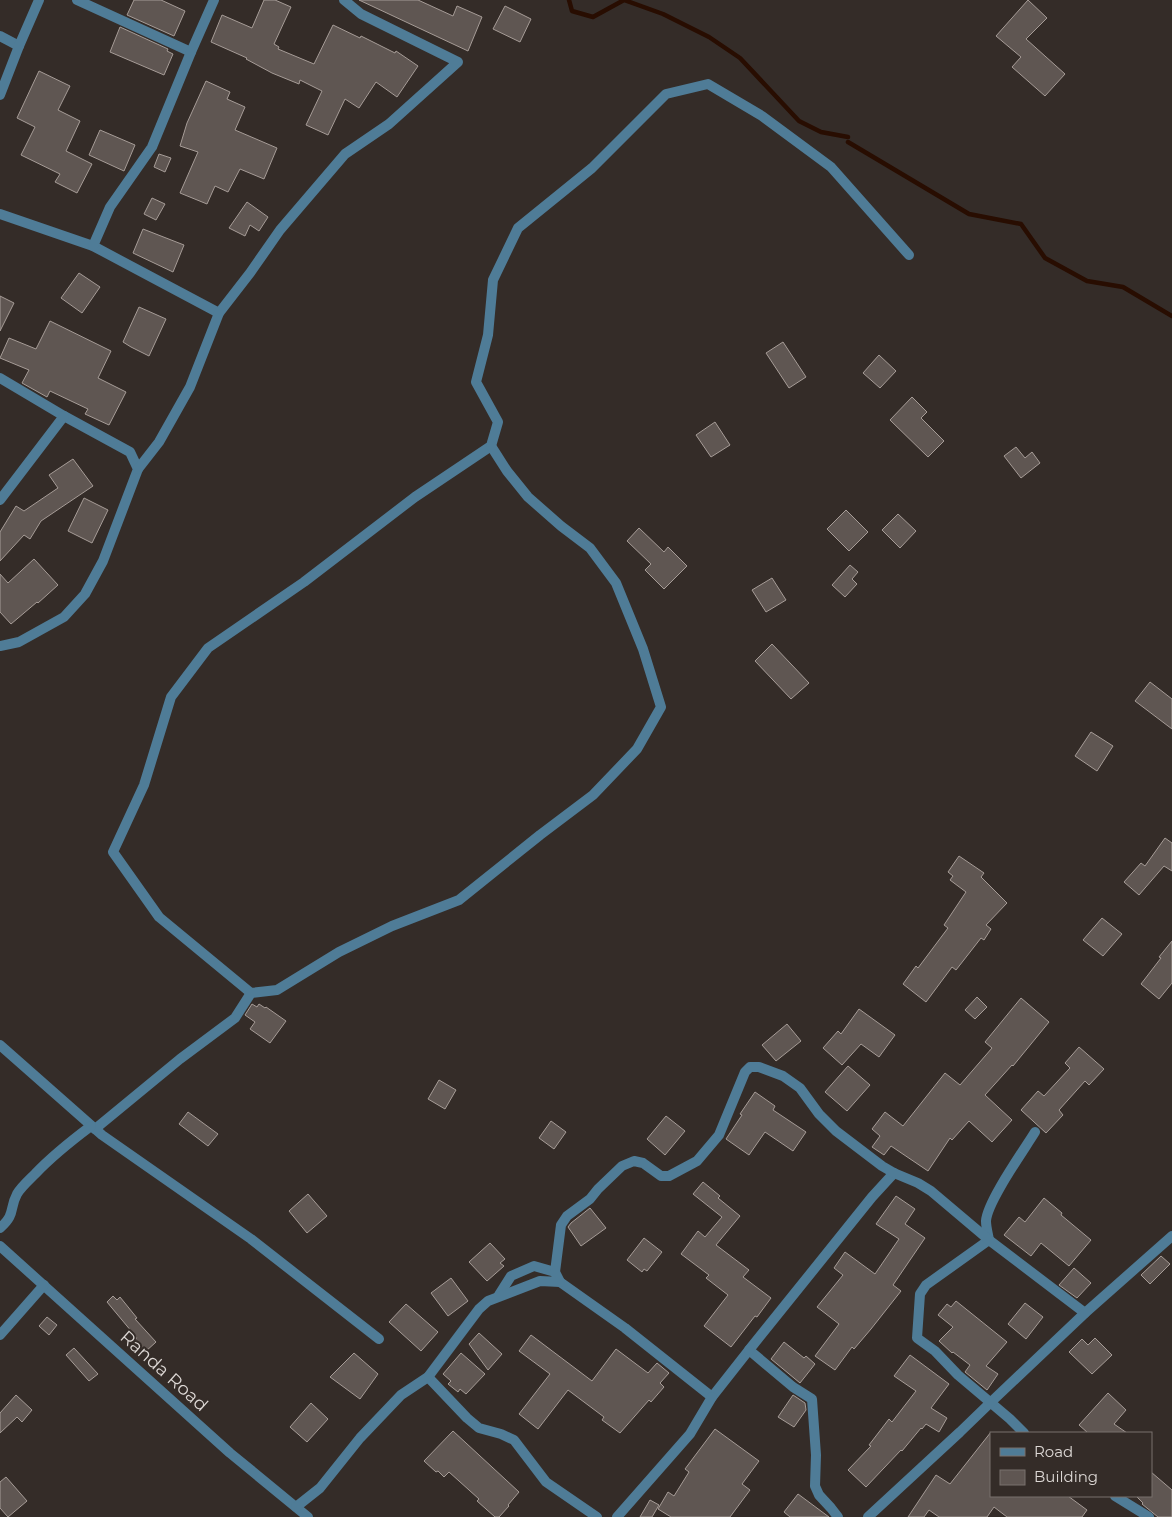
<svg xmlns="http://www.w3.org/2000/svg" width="1172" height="1517" font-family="Montserrat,sans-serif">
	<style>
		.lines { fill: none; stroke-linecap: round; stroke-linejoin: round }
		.stream { stroke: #280d01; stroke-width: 4.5 }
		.building { fill: #5f5652; stroke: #a69c97 }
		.minor { stroke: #4f7c97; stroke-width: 10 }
		.labels { text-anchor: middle; stroke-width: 4; stroke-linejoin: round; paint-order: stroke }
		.street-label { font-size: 18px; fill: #ddd8d5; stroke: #342c28 }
	</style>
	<rect width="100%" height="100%" fill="#342c28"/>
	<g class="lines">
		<!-- stream -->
		<g class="stream">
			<polyline points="569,0 572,11 593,17 624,0 663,14 709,37 740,58 799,121 821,132 848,137"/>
			<polyline points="848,142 969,214 1021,224 1045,258 1087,281 1123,287 1172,316"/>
		</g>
	</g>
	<!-- building -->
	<g class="building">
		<polygon points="134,0 161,0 185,11 174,36 127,15"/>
		<polygon points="264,0 275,0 291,7 274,44 279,47 278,49 314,64 333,25 360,38 361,36 395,53 396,51 418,66 397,97 376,82 359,108 345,99 328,135 306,125 322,91 300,80 299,84 272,73 246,59 247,58 211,42 222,15 252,28"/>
		<polygon points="359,0 418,0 453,16 457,6 482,17 468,51"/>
		<polygon points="1028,0 1047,18 1026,39 1065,74 1045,96 1012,67 1021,57 996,36"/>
		<polygon points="505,6 531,19 520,42 493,29"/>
		<polygon points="120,27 168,49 167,51 173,54 164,75 110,52"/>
		<polygon points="39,71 70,86 58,110 80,121 66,151 92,164 77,193 55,182 60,174 21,155 35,127 17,118"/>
		<polygon points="206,81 230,92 227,99 245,107 235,130 277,148 264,179 240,169 228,192 215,186 207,204 180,193 198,152 180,146 187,123"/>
		<polygon points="100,130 135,145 124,171 89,155"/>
		<polygon points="159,154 171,158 165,172 154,167"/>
		<polygon points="152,198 165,204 156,220 144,214"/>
		<polygon points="247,202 268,217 259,231 250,225 245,236 229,228"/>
		<polygon points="143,229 184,245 173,272 133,253"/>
		<polygon points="79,273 100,287 82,313 61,298"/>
		<polygon points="0,296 14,303 0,331"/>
		<polygon points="139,307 166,319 149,356 131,347 123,342"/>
		<polygon points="50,321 111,351 98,378 126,392 109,425 85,414 88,409 50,391 47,397 22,383 29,370 0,358 9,338 36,349"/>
		<polygon points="783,342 806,377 789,388 766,353"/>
		<polygon points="879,355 896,371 880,388 863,373"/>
		<polygon points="912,397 927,412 921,418 944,441 928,457 890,420"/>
		<polygon points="715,422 730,445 711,457 696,435"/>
		<polygon points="1016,447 1025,458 1032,452 1040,463 1021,478 1004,456"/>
		<polygon points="73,459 93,486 41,521 30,539 24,535 0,561 0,532 16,506 24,511 58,488 49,475"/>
		<polygon points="84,498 108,510 92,543 68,531"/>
		<polygon points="846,510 868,532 849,551 827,529"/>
		<polygon points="898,514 916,531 900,548 882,530"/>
		<polygon points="639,528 664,552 668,547 687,566 664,589 645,570 651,564 627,541"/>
		<polygon points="34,559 58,585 38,603 37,602 11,624 0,612 0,574 8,583"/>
		<polygon points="850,565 858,572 852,579 857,584 845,597 832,585"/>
		<polygon points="772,578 786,600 766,612 752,590"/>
		<polygon points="772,644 809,683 791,699 755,661"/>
		<polygon points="1150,682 1172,699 1172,729 1135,701"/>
		<polygon points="1091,732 1113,746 1097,771 1075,756"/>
		<polygon points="1165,838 1172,843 1172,871 1164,866 1139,895 1124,882 1141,863 1145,866"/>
		<polygon points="959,856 984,873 981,877 1007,903 986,925 991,929 984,940 981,938 956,970 952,967 926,1002 903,984 916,966 918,968 948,928 944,925 966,892 950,880 953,876 948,872"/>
		<polygon points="1102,918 1122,934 1103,956 1083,940"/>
		<polygon points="1172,941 1172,983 1159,999 1141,984 1161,958 1159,957"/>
		<polygon points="977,997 987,1007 975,1019 965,1010"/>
		<polygon points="1021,998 1049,1022 1013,1066 1012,1065 985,1095 1012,1120 992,1142 969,1121 952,1140 950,1138 928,1171 891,1146 884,1155 872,1147 880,1136 872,1129 885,1112 903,1126 945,1073 960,1085 992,1048 985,1042"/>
		<polygon points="252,1004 257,1007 259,1004 265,1008 266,1007 286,1021 270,1043 250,1029 255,1022 245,1015"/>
		<polygon points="859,1009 895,1035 879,1057 861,1044 842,1065 823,1048 838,1031 841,1034"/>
		<polygon points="787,1024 801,1041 776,1061 762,1045"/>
		<polygon points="1079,1047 1104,1069 1089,1085 1085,1081 1059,1110 1063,1115 1046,1133 1021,1110 1038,1091 1044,1096 1070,1068 1065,1063"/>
		<polygon points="848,1066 870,1085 847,1111 825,1092"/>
		<polygon points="439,1080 456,1090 445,1109 428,1099"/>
		<polygon points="755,1092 775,1106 773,1110 806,1132 793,1151 765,1132 749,1155 726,1139 742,1115 740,1114"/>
		<polygon points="188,1112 218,1134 208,1146 179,1124"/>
		<polygon points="666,1116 685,1131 665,1155 647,1139"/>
		<polygon points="551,1121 566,1132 554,1149 539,1138"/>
		<polygon points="703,1182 720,1196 718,1198 740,1216 716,1245 749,1270 743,1277 771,1298 757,1317 755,1316 731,1347 704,1326 728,1295 706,1278 709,1275 681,1254 698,1231 705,1237 722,1217 693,1194"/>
		<polygon points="308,1194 327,1216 307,1233 289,1211"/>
		<polygon points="896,1196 915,1209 905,1224 925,1238 893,1285 901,1291 871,1329 854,1349 852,1347 835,1370 815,1356 839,1324 817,1307 843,1275 834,1268 845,1252 875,1274 899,1239 876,1224"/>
		<polygon points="1044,1198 1062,1213 1061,1215 1091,1240 1069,1266 1041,1243 1031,1256 1004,1235 1019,1217 1025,1222"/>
		<polygon points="590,1208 606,1228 581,1246 568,1227 571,1223"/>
		<polygon points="644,1238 662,1252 647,1271 644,1269 642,1272 627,1260"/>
		<polygon points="490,1243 505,1259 500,1263 504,1266 487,1281 469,1262"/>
		<polygon points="1161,1256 1170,1264 1150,1284 1141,1275"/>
		<polygon points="1074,1268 1091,1283 1077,1298 1059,1285"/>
		<polygon points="451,1278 468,1301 448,1316 431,1293"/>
		<polygon points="113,1296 117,1300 120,1297 137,1318 135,1319 156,1342 145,1352 135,1340 137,1338 107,1302"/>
		<polygon points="956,1301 1007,1342 986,1366 998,1374 987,1390 965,1372 970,1365 953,1352 952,1353 939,1341 953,1327 938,1315 947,1304 951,1307"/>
		<polygon points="1025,1303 1043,1317 1026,1339 1008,1324"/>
		<polygon points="406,1304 438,1332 421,1351 389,1322"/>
		<polygon points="47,1317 57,1325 49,1335 39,1326"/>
		<polygon points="479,1333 502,1354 488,1370 469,1344"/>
		<polygon points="531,1335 592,1381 616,1349 648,1373 657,1363 669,1373 660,1383 664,1387 651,1402 649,1400 620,1433 602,1420 604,1417 568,1390 538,1429 519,1414 550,1374 519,1351"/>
		<polygon points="1095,1338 1112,1355 1092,1374 1069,1352 1082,1339 1088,1345"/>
		<polygon points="784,1342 804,1358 806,1356 815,1364 800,1383 771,1359"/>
		<polygon points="74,1348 98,1374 89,1381 66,1355"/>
		<polygon points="354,1353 378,1374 360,1399 330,1377"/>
		<polygon points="461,1353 485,1374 466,1394 460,1389 458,1392 448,1384 451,1381 443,1374"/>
		<polygon points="910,1355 949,1384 931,1408 947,1418 939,1432 926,1424 922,1429 921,1428 902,1451 901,1450 866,1487 848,1470 871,1446 869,1445 889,1419 892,1422 916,1391 894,1376"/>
		<polygon points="1108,1393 1126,1410 1114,1424 1127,1433 1088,1433 1079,1425"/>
		<polygon points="16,1395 32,1410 22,1422 17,1417 0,1433 0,1413"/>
		<polygon points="793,1395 805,1403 806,1410 794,1427 778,1417"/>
		<polygon points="311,1403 328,1419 307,1442 290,1427"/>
		<polygon points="715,1429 759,1461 742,1484 750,1490 730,1517 671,1517 658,1509 668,1492 674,1496 689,1472 685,1469"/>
		<polygon points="453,1431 519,1492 508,1505 509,1506 499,1517 495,1517 477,1501 479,1499 449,1472 444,1477 438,1471 436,1472 424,1461"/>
		<polygon points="991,1432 991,1496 1068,1496 1087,1510 1082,1517 1007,1517 994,1507 987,1517 939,1517 929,1510 924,1517 908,1517 936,1475 950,1484"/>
		<polygon points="1151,1472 1172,1490 1172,1517 1158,1517 1142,1504 1143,1503 1136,1496 1151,1496"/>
		<polygon points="6,1477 27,1501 8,1517 0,1508 0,1482"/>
		<polygon points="798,1494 829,1517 790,1517 784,1512"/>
		<polygon points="650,1500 659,1505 652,1517 640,1517"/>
	</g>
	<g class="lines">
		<!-- minor -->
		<g class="minor">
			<polyline points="77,0 191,52"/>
			<polyline points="0,36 19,46"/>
			<polyline points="0,95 19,46 39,0"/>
			<polyline points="0,214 93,246 219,313"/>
			<polyline points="93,246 110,207 152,147 191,52 214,0"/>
			<polyline points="0,378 64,416 130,452 138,469 103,561 85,594 64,617 19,642 0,646"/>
			<polyline points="138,469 159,442 190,387 219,313 250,273 280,230 345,154 389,124 458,62 361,14 344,0"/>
			<polyline points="0,500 64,416"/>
			<polyline points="251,993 159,917 113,852 144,785 171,697 208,648 304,582 415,497 491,446 498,422 476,382 488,335 493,280 518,228 592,168 666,94 708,84 762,116 831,167 909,255"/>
			<polyline points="0,1045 102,1135 251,1239 379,1339"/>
			<polyline points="95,1129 180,1059 235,1018 251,993 277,990 339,952 392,926 459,900 540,835 593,795 637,749 661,707 643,649 616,583 590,548 561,526 528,497 507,471 491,446"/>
			<path d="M 0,1228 C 16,1214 9,1209 17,1194 C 21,1187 29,1180 35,1174 C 53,1155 71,1141 91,1126"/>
			<polyline points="0,1246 230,1453 308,1517"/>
			<polyline points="560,1282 625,1328 712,1397 749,1350 793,1387 812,1399 816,1455 815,1486 819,1495 831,1508 838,1517"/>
			<polyline points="499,1295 511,1276 534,1266 555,1272"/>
			<polyline points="0,1335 44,1285"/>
			<polyline points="749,1350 872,1197 894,1173"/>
			<polyline points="428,1377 467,1418 479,1428 501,1434 514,1440 546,1482 597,1517"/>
			<path d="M 1024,1433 L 1010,1419 L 958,1375 L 935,1351 L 917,1338 L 920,1294 L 926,1285 L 989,1240 C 988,1234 986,1227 986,1221 C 987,1202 1024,1150 1035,1132"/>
			<polyline points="1115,1496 1149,1517"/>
			<polyline points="296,1507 320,1488 360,1438 401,1395 428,1377 479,1309 488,1301 540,1281 560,1282 555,1272 561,1225 567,1216 590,1199 598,1189 622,1166 634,1161 643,1163 661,1176 669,1176 697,1161 719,1135 745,1072 750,1067 759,1067 783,1076 800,1088 819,1114 836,1131 882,1166 894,1173 918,1183 931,1191 989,1240 1085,1313"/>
			<polyline points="617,1517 690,1434 712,1397"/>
			<polyline points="868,1517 960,1432 990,1403 1085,1313 1172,1236"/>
		</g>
	</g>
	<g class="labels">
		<!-- street labels -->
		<g class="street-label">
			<text transform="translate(164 1371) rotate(42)" y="6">Randa Road</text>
		</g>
	</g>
	<!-- legend -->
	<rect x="990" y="1432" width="162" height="65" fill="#342c28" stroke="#78716d"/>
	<rect x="1000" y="1448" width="25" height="8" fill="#4f7c97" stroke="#78716d"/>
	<text x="1034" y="1457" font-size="15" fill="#ddd8d5">Road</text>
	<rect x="1000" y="1470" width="25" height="15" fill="#5f5652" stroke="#78716d"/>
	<text x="1034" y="1482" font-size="15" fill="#ddd8d5">Building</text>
</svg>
